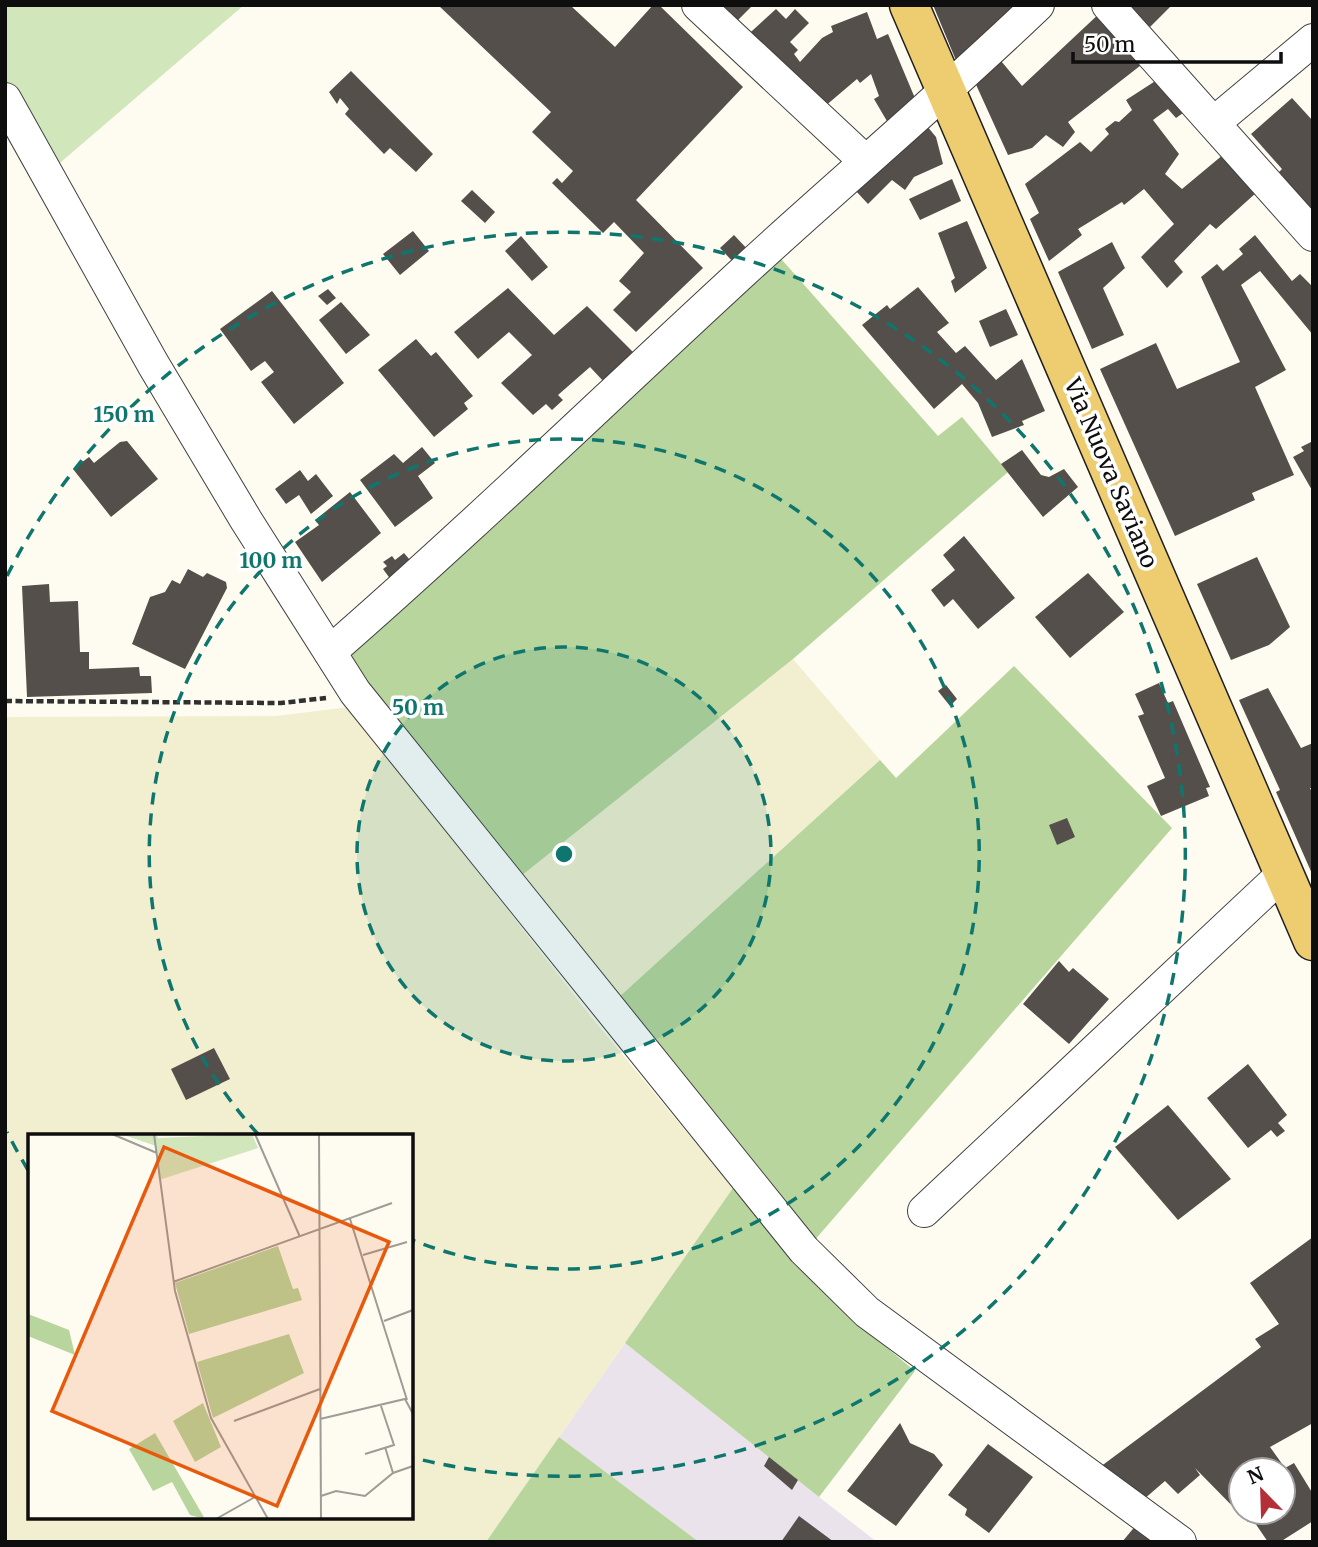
<svg xmlns="http://www.w3.org/2000/svg" width="1318" height="1547" font-family="Merriweather,serif">
	<style>
		.industrial { fill: #ebe3ec }
		.farmland { fill: #f2efd1; fill-rule: evenodd }
		.green { fill: #d2e6bc }
		.forest { fill: #b7d59c }
		.building { fill: #554f4b; fill-rule: evenodd }
		.lines { fill: none; stroke-linecap: round; stroke-linejoin: round }
		.minor-casing { stroke: #414141; stroke-width: 34 }
		.major-casing { stroke: #1f1f1f; stroke-width: 41 }
		.path { stroke: #303030; stroke-width: 4.5; stroke-dasharray: 7 3.5; stroke-linecap: butt }
		.minor { stroke: #fff; stroke-width: 32 }
		.major { stroke: #eecd70; stroke-width: 38 }
		.ring { fill: none; stroke: #0f766e; stroke-width: 3.5; stroke-dasharray: 12 9 }
		.labels { text-anchor: middle; stroke-width: 7; stroke-linejoin: round; paint-order: stroke }
		.street-label { font-size: 23px; fill: #0e0e0e; stroke: #fff }
		.inset-road { fill: none; stroke: #9e9c96; stroke-width: 2 }
		.view { fill: #e8590c; fill-opacity: 0.15; stroke: #e8590c; stroke-width: 3.5 }
		.inset-edge { fill: none; stroke: #0e0e0e; stroke-width: 3.5 }
		.centre { fill: #0f766e; stroke: #fff; stroke-width: 3.5 }
		.ring-label { font-size: 21px; text-anchor: middle; font-weight: bold; fill: #0f766e; stroke: #fff; stroke-width: 7; stroke-linejoin: round; paint-order: stroke }
	</style>
	<rect width="100%" height="100%" fill="#fefbf0"/>
	<!-- industrial -->
	<polygon class="industrial" points="625,1343 819,1497 877,1542 699,1542 559,1437"/>
	<!-- farmland -->
	<g class="farmland">
		<polygon points="793,659 880,760 618,998 521,876"/>
		<path d="M 349,707 L 592,1018 L 733,1188 L 486,1542 L 5,1542 L 5,717 L 276,716 ZM 30,1136 L 411,1136 L 411,1517 L 30,1517 Z"/>
	</g>
	<!-- green -->
	<polygon class="green" points="5,5 244,5 47,174 5,95"/>
	<!-- forest -->
	<g class="forest">
		<polygon points="775,252 938,436 962,417 1008,472 793,659 521,876 340,651"/>
		<polygon points="1014,666 1172,828 813,1242 618,998 880,760 896,778"/>
		<path d="M 733,1188 C 789,1254 847,1316 915,1371 L 819,1497 L 625,1343 Z"/>
		<polygon points="559,1437 699,1542 486,1542"/>
	</g>
	<!-- building -->
	<g class="building">
		<polygon points="438,5 570,5 615,47 653,5 659,5 743,87 636,200 703,268 636,332 613,310 631,292 619,281 644,253 614,222 603,233 552,183 557,178 562,183 573,171 532,132 551,112"/>
		<polygon points="720,5 753,5 732,26"/>
		<polygon points="933,5 1032,5 960,70"/>
		<polygon points="1129,5 1172,5 1150,27"/>
		<polygon points="776,9 786,19 795,9 809,23 790,42 798,50 794,54 800,62 822,38 833,32 831,26 867,12 877,39 888,34 917,103 891,128 874,99 879,96 871,74 860,83 857,79 817,113 741,41"/>
		<polygon points="1102,11 1145,62 1068,122 1075,132 1063,147 1046,135 1032,148 1008,155 973,78 996,55 1022,86"/>
		<polygon points="351,71 433,154 416,172 390,148 384,154 345,114 349,109 340,98 337,104 329,92"/>
		<polygon points="1160,78 1190,108 1176,118 1168,109 1153,120 1179,154 1165,174 1182,189 1230,149 1257,192 1216,229 1210,224 1174,261 1183,272 1167,288 1141,257 1174,224 1144,189 1124,205 1122,202 1078,229 1082,235 1049,261 1030,219 1039,213 1025,184 1080,142 1091,152 1109,134 1105,129 1115,121 1119,122 1132,110 1126,100"/>
		<polygon points="1292,98 1313,121 1313,216 1277,174 1282,169 1251,134"/>
		<polygon points="922,120 936,137 943,164 914,177 905,190 892,180 868,204 855,190"/>
		<polygon points="952,179 961,201 920,220 909,199"/>
		<polygon points="472,190 495,212 485,223 461,201"/>
		<polygon points="967,221 987,268 955,293 951,281 955,278 938,233"/>
		<polygon points="413,231 429,251 400,275 383,254"/>
		<polygon points="734,235 750,252 736,265 720,248"/>
		<polygon points="1255,235 1292,281 1300,274 1313,287 1313,335 1260,271 1241,285 1286,370 1255,387 1294,475 1252,493 1255,500 1175,536 1100,369 1156,343 1177,389 1240,362 1201,277 1217,264 1223,271 1243,254 1239,249"/>
		<polygon points="521,236 548,267 532,281 505,251"/>
		<polygon points="1112,242 1125,268 1103,288 1124,335 1092,349 1058,272"/>
		<polygon points="918,287 949,323 937,332 956,353 965,346 996,380 1022,359 1045,411 1022,421 1024,425 992,437 978,403 962,384 934,409 862,325 887,305 890,309"/>
		<polygon points="508,288 554,335 587,306 634,353 605,383 590,367 558,395 563,400 552,410 546,404 533,415 501,383 532,355 509,332 478,359 454,332"/>
		<polygon points="328,289 336,298 327,305 318,296"/>
		<polygon points="272,291 344,383 294,424 261,382 274,372 265,361 251,371 220,329"/>
		<polygon points="341,302 370,335 346,354 319,320"/>
		<polygon points="1006,309 1018,335 990,347 979,321"/>
		<polygon points="416,339 431,356 436,352 473,396 464,403 468,409 434,437 378,370"/>
		<polygon points="127,441 158,479 111,517 73,469 89,457 94,463 120,442"/>
		<polygon points="1313,441 1313,492 1293,457 1304,451 1301,447"/>
		<polygon points="422,447 435,463 418,476 433,498 395,527 360,480 394,454 403,463"/>
		<polygon points="1022,450 1041,475 1049,477 1064,469 1078,487 1043,517 1001,464"/>
		<polygon points="300,470 308,481 316,474 333,496 311,514 299,495 286,504 275,489"/>
		<polygon points="350,492 381,533 322,582 295,542 319,525 315,520"/>
		<polygon points="964,536 1015,598 978,629 953,599 944,607 931,590 955,570 943,555"/>
		<polygon points="404,553 415,566 394,584 383,569 387,566 383,562 392,556 395,560"/>
		<polygon points="1257,557 1290,627 1269,645 1231,660 1197,584"/>
		<polygon points="188,569 203,577 207,573 226,582 227,588 185,669 132,644 150,597 165,592 172,580 180,584"/>
		<polygon points="1088,573 1124,612 1070,658 1035,617"/>
		<polygon points="49,584 50,602 78,601 80,652 89,652 89,669 139,667 140,676 151,676 152,693 27,697 22,586"/>
		<polygon points="1159,683 1168,703 1173,701 1210,787 1206,788 1209,796 1161,816 1147,786 1165,778 1138,716 1144,714 1135,694"/>
		<polygon points="946,685 957,699 950,706 938,691"/>
		<polygon points="1268,688 1301,748 1313,743 1313,788 1310,788 1313,794 1313,876 1276,792 1280,790 1239,700"/>
		<polygon points="1067,818 1075,837 1057,845 1049,825"/>
		<polygon points="1059,961 1069,972 1073,968 1109,999 1069,1044 1023,1004"/>
		<polygon points="214,1048 230,1079 186,1100 171,1069"/>
		<polygon points="1248,1064 1287,1115 1278,1123 1285,1131 1277,1137 1271,1130 1248,1148 1207,1098"/>
		<polygon points="1168,1105 1231,1179 1178,1220 1115,1147"/>
		<path d="M 1313,1237 L 1313,1423 L 1270,1447 L 1285,1468 L 1294,1463 L 1313,1494 L 1313,1521 L 1280,1542 L 1268,1542 L 1253,1520 L 1248,1522 L 1195,1468 L 1200,1475 L 1178,1494 L 1165,1481 L 1136,1506 L 1092,1473 L 1261,1347 L 1255,1339 L 1279,1324 L 1250,1283 ZM 1241,1470 L 1283,1470 L 1283,1512 L 1241,1512 Z"/>
		<polygon points="900,1423 910,1443 934,1454 943,1465 896,1526 847,1491"/>
		<polygon points="988,1444 1033,1477 989,1533 965,1515 967,1509 948,1495"/>
		<polygon points="769,1457 798,1480 792,1490 764,1466"/>
		<polygon points="799,1516 834,1542 781,1542"/>
		<polygon points="1137,1524 1161,1542 1122,1542"/>
	</g>
	<g class="lines">
		<!-- minor casing -->
		<g class="minor-casing">
			<g id="minor">
				<polyline points="698,5 864,160"/>
				<polyline points="1108,5 1313,235"/>
				<polyline points="5,99 153,364 246,520 355,692 804,1250 867,1312 1180,1542"/>
				<polyline points="1215,122 1313,40"/>
				<path d="M 330,652 C 471,529 605,399 743,272 C 841,182 942,97 1038,5"/>
				<polyline points="924,1211 1284,873"/>
			</g>
		</g>
		<!-- major casing -->
		<g class="major-casing">
			<polyline id="major" points="909,5 1313,941"/>
		</g>
		<!-- path -->
		<polyline class="path" points="5,701 281,703 326,698"/>
		<!-- minor -->
		<use href="#minor" class="minor"/>
		<!-- major -->
		<use href="#major" class="major"/>
	</g>
	<!-- distance rings -->
	<circle cx="564" cy="854" r="207" fill="#0f766e" fill-opacity=".12"/>
	<g class="ring">
		<circle cx="564" cy="854" r="207"/>
		<path d="M258 1134A415 415 0 1 1 412 1240"/>
		<path d="M28 1170A622 622 0 0 1 7 1132M7 576A622 622 0 1 1 414 1458"/>
	</g>
	<g class="labels">
		<!-- street labels -->
		<g class="street-label">
			<text transform="translate(1111 473) rotate(67)" y="8">Via Nuova Saviano</text>
		</g>
	</g>
	<!-- overview -->
	<g transform="translate(28 1134)">
		<rect width="385" height="385" fill="#fefbf0"/>
		<path d="M 93,0 L 128,0 L 130,4 L 224,0 L 230,14 L 131,46 L 128,12 Z" fill="#d2e6bc"/>
		<path d="M 250,112 L 265,155 L 270,154 L 274,166 L 161,200 L 147,149 ZM 0,180 L 41,196 L 47,221 L 0,202 ZM 261,200 L 276,239 L 185,284 L 169,228 ZM 175,269 L 193,313 L 167,328 L 145,287 ZM 127,299 L 177,385 L 162,381 L 144,348 L 125,357 L 101,315 Z" fill="#b7d59c"/>
		<path class="inset-road" d="M 84,0 L 129,19M 126,0 L 147,157 L 183,284 L 240,385M 227,0 L 272,103M 291,0 L 293,385M 322,85 L 379,266M 335,121 L 379,108M 145,148 L 364,69M 356,187 L 385,176M 292,285 L 377,265 L 385,280M 206,287 L 292,255M 357,313 L 365,339M 337,320 L 366,311 L 353,272M 293,362 L 308,357 L 337,362 L 365,339 L 385,332M 188,385 L 227,363"/>
		<path class="view" d="M 136,13 L 361,108 L 249,372 L 24,277 Z"/>
		<rect width="385" height="385" class="inset-edge"/>
	</g>
	<circle cx="564" cy="854" r="10" class="centre"/>
	<g class="ring-label">
		<text x="124" y="422">150 m</text>
		<text x="271" y="568">100 m</text>
		<text x="418" y="715">50 m</text>
	</g>
	<!-- border -->
	<rect width="1318" height="1547" fill="none" stroke="#0e0e0e" stroke-width="14"/>
	<!-- north arrow -->
	<g transform="translate(1262 1491) rotate(337)"><circle r="33" fill="#ffffff" stroke="#9f9f9f" stroke-width="2"/>
	<path d="M0-5L12 26L0 18L-12 26Z" fill="#b33039"/>
	<text y="-10" font-size="19" font-weight="bold" text-anchor="middle" fill="#0e0e0e">N</text>
	</g>
	<!-- scale -->
	<path d="M1073 52v10h208v-10" fill="none" stroke="#0e0e0e" stroke-width="3.5"/>
	<text x="1084" y="52" font-size="21" fill="#0e0e0e" stroke="#ffffff" stroke-width="5" paint-order="stroke">50 m</text>
</svg>
